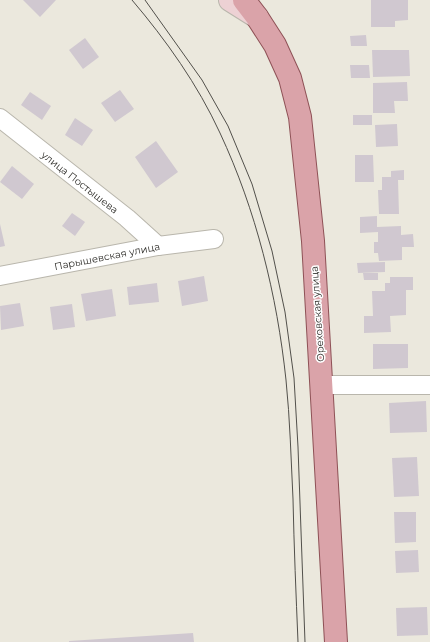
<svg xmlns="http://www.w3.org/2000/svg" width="430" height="642" font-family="Montserrat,sans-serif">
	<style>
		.building { fill: #d0c8d0 }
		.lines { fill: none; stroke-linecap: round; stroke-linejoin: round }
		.minor-casing { stroke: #b9b6ac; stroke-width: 20 }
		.secondary-casing { stroke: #b9b6ac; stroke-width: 24 }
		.primary-casing { stroke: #8e5156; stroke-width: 24 }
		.minor { stroke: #fff; stroke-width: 18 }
		.secondary { stroke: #edd1d4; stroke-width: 22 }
		.primary { stroke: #daa3a9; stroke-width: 22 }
		.tram { stroke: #52504b; stroke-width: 1 }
		.labels { text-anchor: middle; stroke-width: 3; stroke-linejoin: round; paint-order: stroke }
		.street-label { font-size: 10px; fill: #2c2b27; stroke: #fff }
	</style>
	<rect width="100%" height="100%" fill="#ebe8dd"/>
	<!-- building -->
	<g class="building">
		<polygon points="23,0 56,0 40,17"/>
		<polygon points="371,0 408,0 408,20 395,21 395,27 371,27"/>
		<polygon points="366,35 367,46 351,46 350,36"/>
		<polygon points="85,38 99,57 83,69 69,50"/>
		<polygon points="372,50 409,50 410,76 373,77"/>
		<polygon points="350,65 369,65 370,78 351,78"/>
		<polygon points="407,82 408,101 394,101 395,113 373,113 373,83"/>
		<polygon points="120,90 134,109 115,122 101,103"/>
		<polygon points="30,92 51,106 42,120 21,105"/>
		<rect x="353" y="115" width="19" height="10"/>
		<polygon points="75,118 93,130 82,146 65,135"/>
		<polygon points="397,124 398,146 376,147 375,125"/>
		<polygon points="156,141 178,172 156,188 135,157"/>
		<polygon points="355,155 373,155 374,182 355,182"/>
		<polygon points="12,166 34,184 22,199 0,182"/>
		<polygon points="404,170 404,180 398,180 399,214 379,214 378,190 382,190 382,177 391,177 391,171"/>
		<polygon points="72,213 85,222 75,236 62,226"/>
		<polygon points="377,216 377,227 401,226 401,235 413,234 414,247 402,247 402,260 379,261 378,253 374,253 374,242 378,242 378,232 360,233 360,217"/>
		<polygon points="0,224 5,246 0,247"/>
		<polygon points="385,262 385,272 358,273 357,263"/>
		<polygon points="363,273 378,273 378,280 364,280"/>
		<polygon points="204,276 208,301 182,306 178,281"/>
		<polygon points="390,277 413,277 413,290 406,290 406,315 390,316 391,332 364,333 364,316 373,316 372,291 385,291 385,283 390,283"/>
		<polygon points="157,283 159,302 129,305 127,287"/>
		<polygon points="112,289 116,316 86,321 81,294"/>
		<polygon points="20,303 24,326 1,330 0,306"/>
		<polygon points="72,304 75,327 53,330 50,307"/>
		<polygon points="373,344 408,344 408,368 373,369"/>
		<polygon points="426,401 427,432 390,433 389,403"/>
		<polygon points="417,457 419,496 394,497 392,458"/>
		<polygon points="394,512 416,512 416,542 395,543"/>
		<polygon points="418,550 419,572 396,573 395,551"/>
		<polygon points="427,607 428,635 397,636 396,608"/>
		<polygon points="193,633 194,642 69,642 69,641"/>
	</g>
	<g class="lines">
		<!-- minor casing -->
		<g class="minor-casing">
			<g id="minor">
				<polyline points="0,118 127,218 158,246"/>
				<polyline points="0,276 158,246 214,239"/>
				<polyline points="322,385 430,385"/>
			</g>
		</g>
		<!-- secondary casing -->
		<g class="secondary-casing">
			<polyline id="secondary" points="230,0 257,17"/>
		</g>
		<!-- primary casing -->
		<g class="primary-casing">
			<polyline id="primary" points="244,0 257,17 275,45 290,78 300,117 313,241 336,642"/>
		</g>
		<!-- minor -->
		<use href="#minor" class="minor"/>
		<!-- secondary -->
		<use href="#secondary" class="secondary"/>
		<!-- primary -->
		<use href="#primary" class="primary"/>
		<!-- tram -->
		<g class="tram">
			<path d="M 132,0 C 166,40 198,85 220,133 C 256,210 277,295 286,380 C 290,419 291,459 293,499 C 294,547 296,594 298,642"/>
			<polyline points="145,0 202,80 228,126 252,184 272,251 285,312 294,378 298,447 305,642"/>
		</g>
	</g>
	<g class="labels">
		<!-- street labels -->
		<g class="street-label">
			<text transform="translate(80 182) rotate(38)" y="4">улица Постышева</text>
			<text transform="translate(107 256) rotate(-11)" y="4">Парышевская улица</text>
			<text transform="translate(317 314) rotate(-94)" y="4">Ореховская улица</text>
		</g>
	</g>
</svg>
